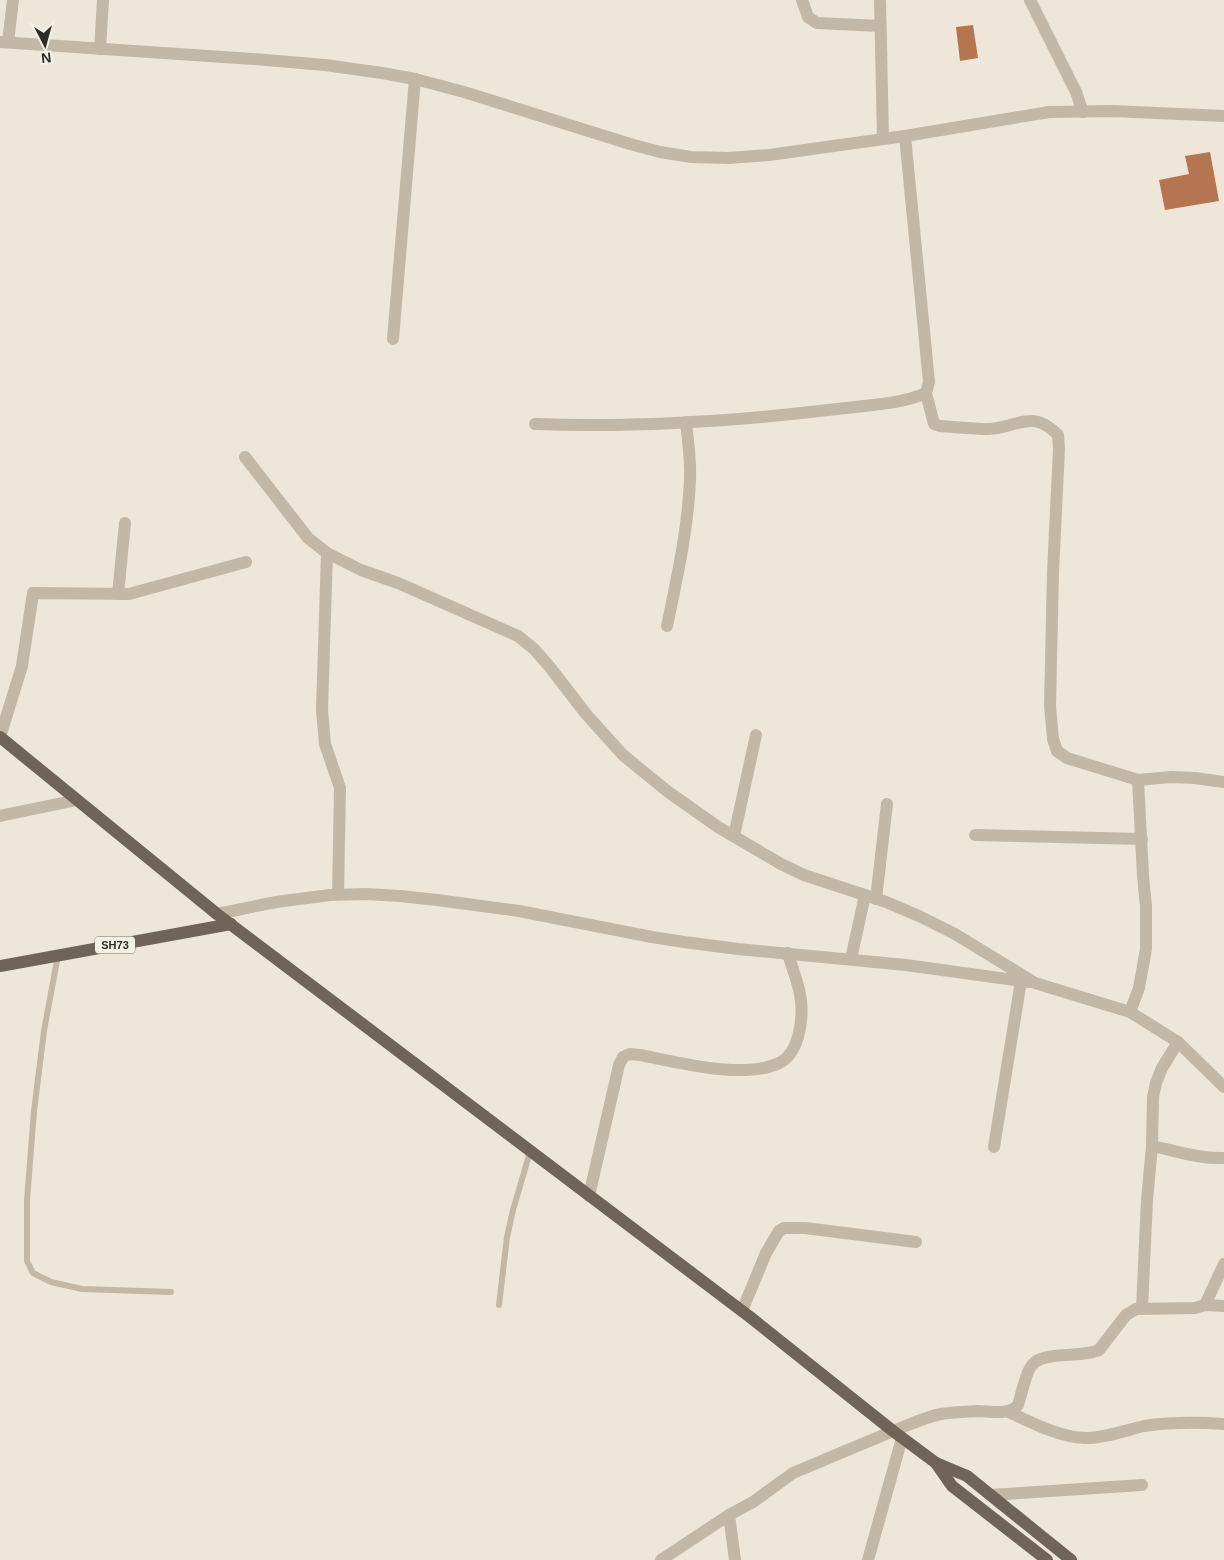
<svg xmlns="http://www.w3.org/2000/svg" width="1224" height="1560" font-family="Arial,sans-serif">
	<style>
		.building { fill: #b47550 }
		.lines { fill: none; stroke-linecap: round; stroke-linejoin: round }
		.service { stroke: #c3b7a7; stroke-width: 6 }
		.minor { stroke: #c3b7a7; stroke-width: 12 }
		.tertiary { stroke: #c3b7a7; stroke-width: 12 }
		.primary { stroke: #706459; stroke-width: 12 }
		.labels { text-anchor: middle; stroke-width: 4; stroke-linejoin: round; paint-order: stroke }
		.shield { fill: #f5f0e4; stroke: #6b665f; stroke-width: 1 }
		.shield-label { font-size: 11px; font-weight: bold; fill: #302b26 }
	</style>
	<rect width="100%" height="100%" fill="#ede6d9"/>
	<!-- building -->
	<g class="building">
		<polygon points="973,25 978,58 960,61 956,27"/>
		<polygon points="1210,152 1219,201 1165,210 1159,180 1189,174 1185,156"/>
	</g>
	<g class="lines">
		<!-- service -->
		<g class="service">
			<polyline points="58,955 44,1031 34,1111 27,1200 27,1261 33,1273 51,1282 82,1289 171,1292"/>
			<polyline points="499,1305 507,1237 513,1210 530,1152"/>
		</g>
		<!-- minor -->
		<g class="minor">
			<polyline points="802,0 808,17 817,23 880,26"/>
			<polyline points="880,0 883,139"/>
			<polyline points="1030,0 1076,92 1083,112"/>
			<polyline points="8,42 13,0"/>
			<polyline points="100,49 103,0"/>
			<polyline points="393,339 415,79"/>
			<path d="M 926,393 L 934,424 L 940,426 C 956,427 972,429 988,429 C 1017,428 1032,408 1058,435 L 1059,449 L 1053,572 L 1050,706 L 1053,739 L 1057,751 L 1067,758 L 1138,780 L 1171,777 L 1195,778 L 1224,782"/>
			<path d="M 535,424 C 636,428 737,421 837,409 C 866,405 899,405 926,393 L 929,382 L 905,136"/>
			<polyline points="245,457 308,538 327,553 361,570 398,583 518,636 534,649 549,666 586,714 623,755 667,791 718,827 781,864 804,875 886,902 919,916 955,934 1035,983 1130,1012 1178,1042 1224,1087"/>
			<polyline points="327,553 322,710 325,744 340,788 338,894"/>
			<polyline points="118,594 125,523"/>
			<path d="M 667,626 C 677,578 688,529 690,480 C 691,461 688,442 686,422"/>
			<polyline points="0,737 22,666 33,593 129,594 246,562"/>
			<polyline points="0,816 77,800"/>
			<polyline points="975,835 1142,839"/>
			<polyline points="734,836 756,735"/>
			<polyline points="876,899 887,804"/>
			<polyline points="217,914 276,902 330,895 366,894 400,896 437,900 519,911 652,937 684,942 738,949 906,965 1029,982"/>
			<polyline points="851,959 865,895"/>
			<polyline points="1130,1012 1139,988 1146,949 1146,906 1143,876 1138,780"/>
			<path d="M 1152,1146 C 1176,1151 1200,1159 1224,1158"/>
			<polyline points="994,1147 1021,981"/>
			<path d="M 589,1196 L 619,1065 L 623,1057 L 630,1054 L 640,1055 C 677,1062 744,1080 779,1063 C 799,1054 803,1020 801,1001 C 800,986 792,969 788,953"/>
			<polyline points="1205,1305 1224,1264"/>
			<polyline points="1142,1308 1147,1200 1152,1146 1153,1097 1156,1083 1162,1068 1178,1042"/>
			<polyline points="742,1311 766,1253 779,1231 784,1228 805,1228 916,1242"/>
			<path d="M 1009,1412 C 1032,1423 1059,1437 1085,1438 C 1101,1439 1127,1430 1144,1426 C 1171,1422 1197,1422 1224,1424"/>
			<path d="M 893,1431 C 909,1425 925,1417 941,1414 C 953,1412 965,1412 977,1411 C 990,1411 1009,1416 1018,1405 C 1022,1393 1024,1379 1030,1368 C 1040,1349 1080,1359 1099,1350 L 1126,1315 L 1136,1309 L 1195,1308 L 1205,1305 L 1224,1306"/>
			<polyline points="990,1495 1142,1485"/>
			<polyline points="729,1515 735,1560"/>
			<polyline points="868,1560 902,1438"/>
		</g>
		<!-- tertiary -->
		<g class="tertiary">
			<polyline points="0,42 253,59 325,65 382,73 415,79 464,92 630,144 660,152 691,157 728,158 769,155 905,136 1049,112 1112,111 1224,116"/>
			<polyline points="661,1560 729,1515 753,1502 793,1473 893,1431"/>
		</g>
		<!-- primary -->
		<g class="primary">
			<polyline points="0,737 217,914 750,1317 893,1431 936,1463 967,1476 1071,1560"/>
			<polyline points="0,966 231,924"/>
			<polyline points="936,1463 952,1486 1047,1560"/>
		</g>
	</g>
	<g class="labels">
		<!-- shield labels -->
		<rect class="shield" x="95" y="936.5" width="40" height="17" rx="4"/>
		<g class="shield-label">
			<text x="115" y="949">SH73</text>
		</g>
	</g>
	<!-- north arrow -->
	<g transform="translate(45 45) rotate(174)" stroke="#f5f0e4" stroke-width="4" paint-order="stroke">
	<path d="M0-4L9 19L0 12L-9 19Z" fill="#302b26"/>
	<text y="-8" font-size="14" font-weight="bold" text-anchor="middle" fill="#302b26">N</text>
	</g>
</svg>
